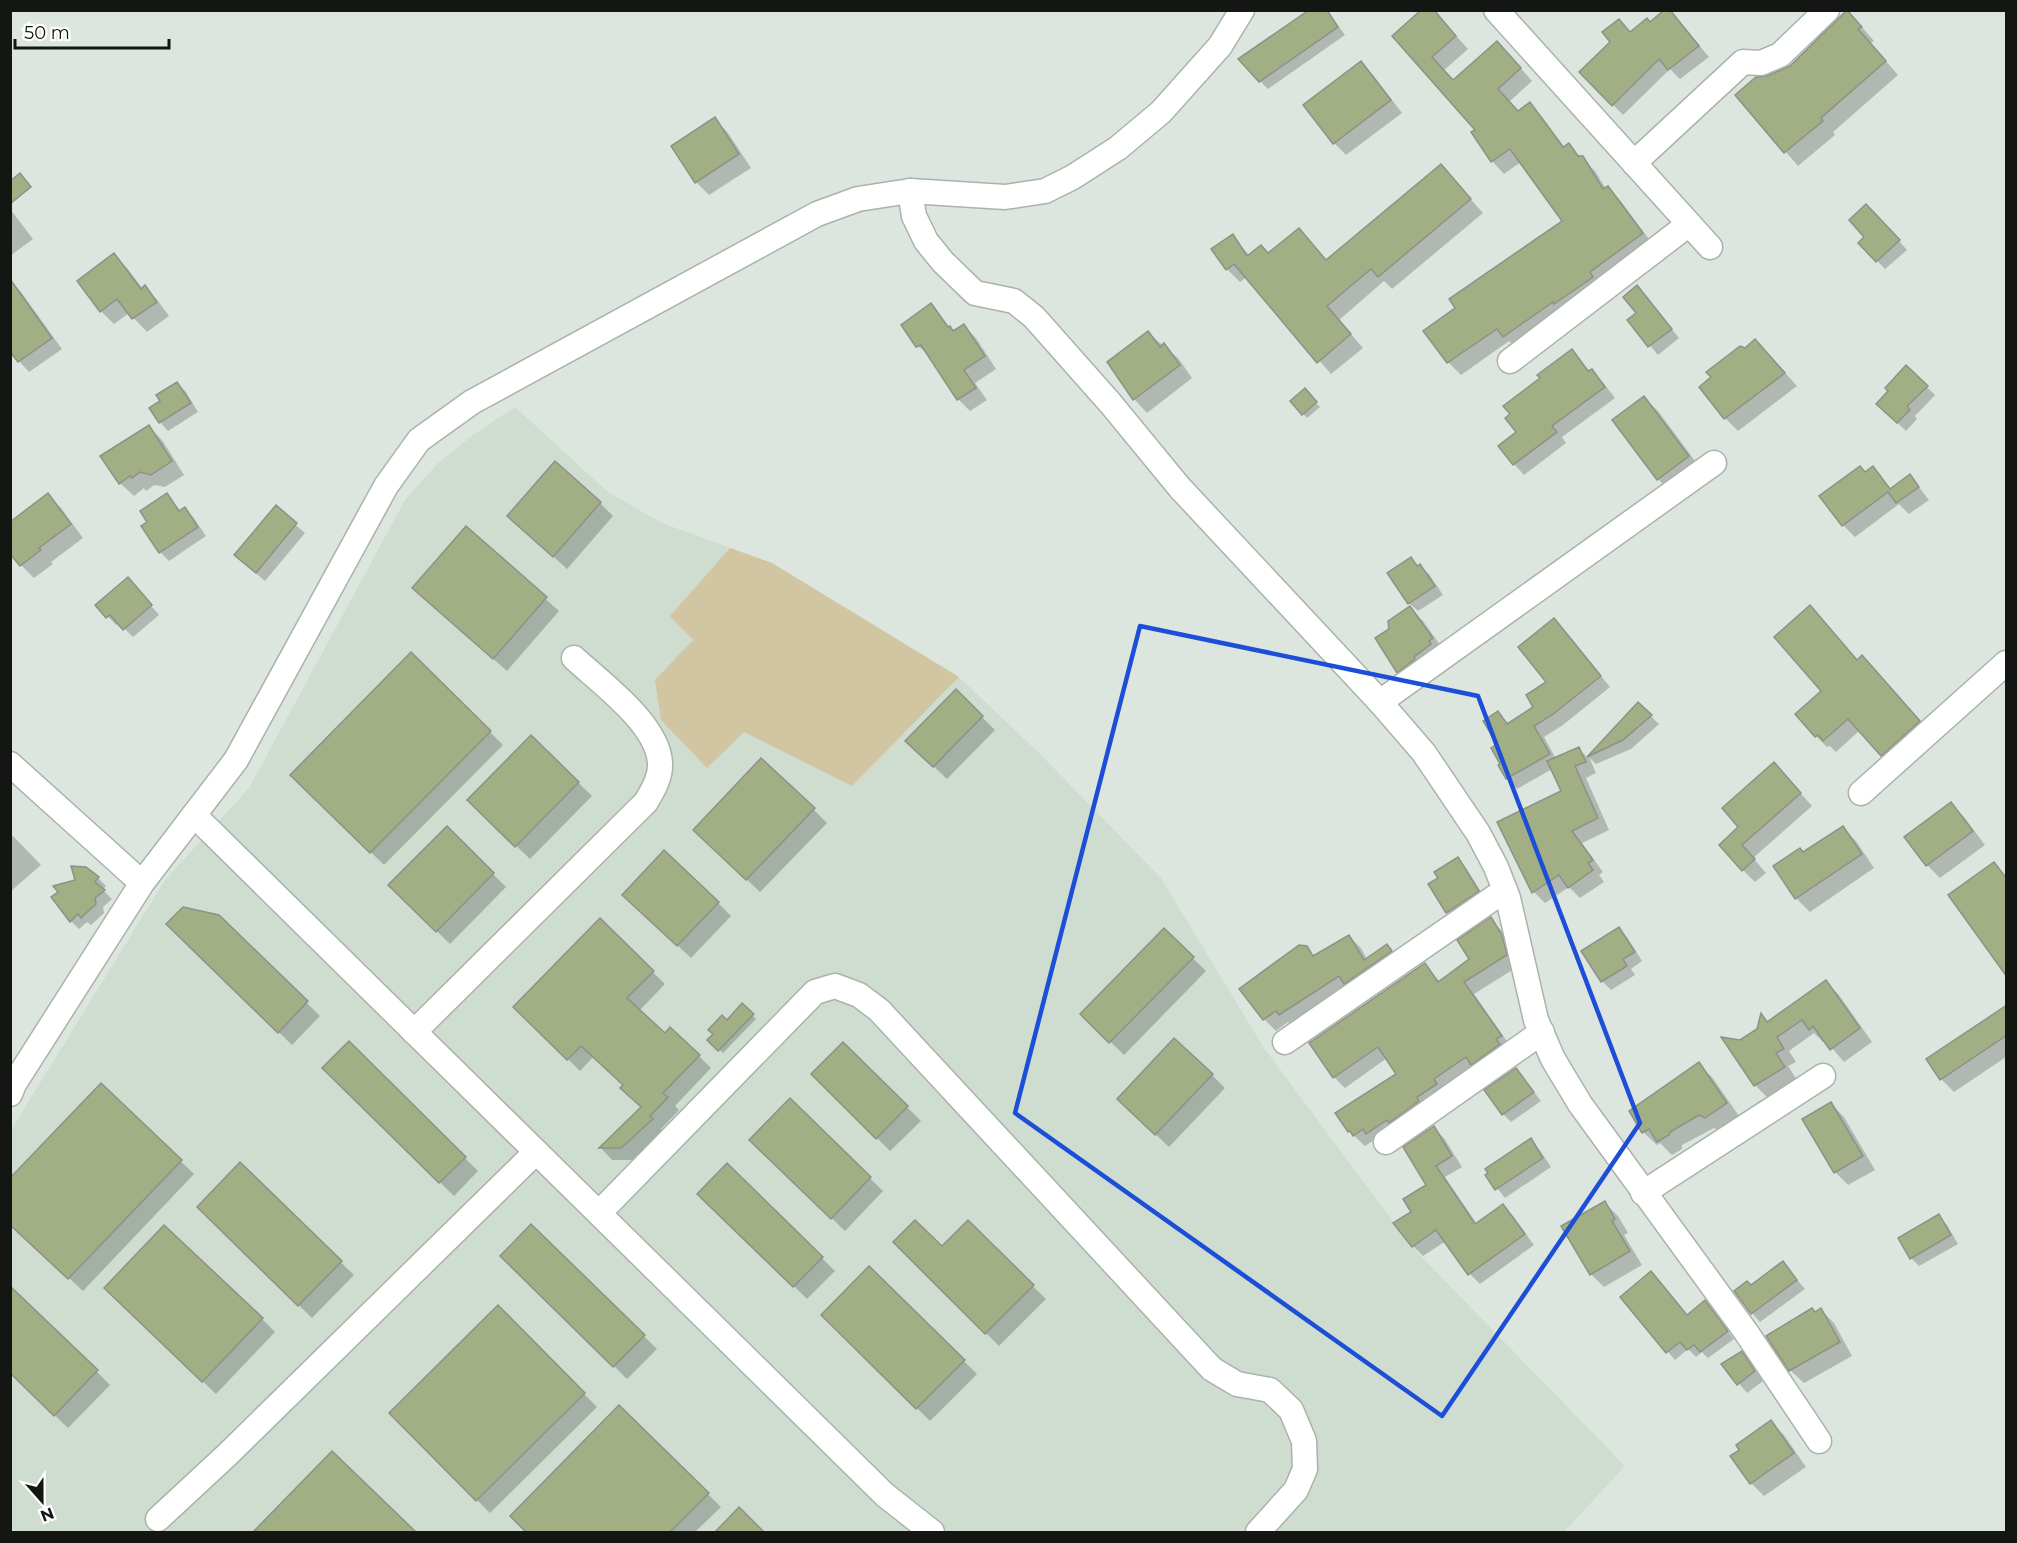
<svg xmlns="http://www.w3.org/2000/svg" width="2017" height="1543" font-family="Montserrat,sans-serif">
	<style>
		.built { fill: #ceddd0 }
		.green { fill: #d1c5a2 }
		.shadow { fill: #0003 }
		.building { fill: #a2ae83; stroke: #8e9187; stroke-width: 1.5 }
		.lines { fill: none; stroke-linecap: round; stroke-linejoin: round }
		.street-casing { stroke: #aab3ab; stroke-width: 27 }
		.street { stroke: #fff; stroke-width: 24 }
		.marked { fill: none; stroke: #1d4ed8; stroke-width: 4.5; stroke-linejoin: round }
	</style>
	<rect width="100%" height="100%" fill="#dde6de"/>
	<!-- built -->
	<polygon class="built" points="515,407 608,492 662,523 772,563 959,677 1039,753 1161,878 1264,1048 1412,1247 1625,1466 1564,1532 11,1532 11,1130 165,880 249,788 405,500 437,464 473,435"/>
	<!-- green -->
	<polygon class="green" points="730,548 772,563 959,677 852,786 744,732 707,768 661,720 655,680 693,640 670,616"/>
	<!-- shadow -->
	<g class="shadow">
		<polygon points="1327,10 1345,35 1268,89 1260,81"/>
		<polygon points="1440,18 1468,49 1443,71 1454,82 1509,55 1532,81 1509,102 1518,113 1530,104 1542,117 1565,148 1568,145 1595,171 1606,189 1608,188 1620,200 1654,246 1517,349 1509,341 1461,375 1448,362 1426,331 1457,308 1564,221 1521,162 1504,174 1492,161 1473,133 1477,130 1394,36"/>
		<polygon points="1678,20 1709,57 1680,79 1670,69 1623,115 1581,72 1631,33 1650,24"/>
		<polygon points="1860,25 1874,41 1870,43 1898,75 1833,132 1835,135 1798,166 1737,95 1790,67"/>
		<polygon points="1361,63 1373,75 1402,113 1346,155 1334,143"/>
		<polygon points="715,119 728,133 751,168 709,195 696,182"/>
		<polygon points="1441,166 1483,213 1392,289 1384,281 1339,320 1363,348 1331,374 1247,277 1240,282 1227,269 1232,236 1250,256 1268,255 1299,230 1327,261"/>
		<polygon points="10,209 33,239 10,256"/>
		<polygon points="1875,214 1907,250 1885,269 1860,243 1866,237"/>
		<polygon points="114,255 127,268 143,289 145,287 158,301 169,316 147,332 129,313 114,324 101,311"/>
		<polygon points="11,281 21,292 62,349 29,372 19,361"/>
		<polygon points="1637,287 1679,338 1658,355 1629,320 1638,313"/>
		<polygon points="931,305 954,333 964,326 976,338 996,369 975,383 987,400 970,411 958,399 931,357 918,346 903,325"/>
		<polygon points="1148,333 1178,358 1192,378 1147,413 1134,399 1109,362"/>
		<polygon points="1572,351 1590,372 1592,371 1602,381 1615,398 1562,437 1566,443 1524,475 1514,464 1518,432 1542,379"/>
		<polygon points="1768,354 1797,386 1738,431 1725,418"/>
		<polygon points="1906,367 1935,395 1915,416 1917,419 1906,431 1878,404 1890,391"/>
		<polygon points="177,383 186,392 198,412 168,431 160,422 162,401"/>
		<polygon points="1304,390 1320,407 1307,418 1292,401"/>
		<polygon points="1644,398 1658,411 1701,469 1671,492 1658,479"/>
		<polygon points="149,427 162,440 184,475 165,487 154,485 146,491 144,488 134,496 120,483"/>
		<polygon points="1873,468 1891,489 1910,476 1929,500 1909,514 1899,504 1855,537 1843,525 1866,474"/>
		<polygon points="47,495 61,508 83,538 51,562 53,564 34,578 21,565"/>
		<polygon points="167,495 181,511 185,509 193,517 206,536 169,561 160,552 144,526 149,522"/>
		<polygon points="600,503 613,516 567,569 509,516"/>
		<polygon points="276,508 305,533 265,581 245,564"/>
		<polygon points="466,529 559,611 507,671 427,601"/>
		<polygon points="1410,559 1429,574 1443,595 1418,611 1409,603"/>
		<polygon points="136,588 159,615 133,637 119,623 116,625 97,605"/>
		<polygon points="1409,608 1423,621 1445,652 1411,685 1398,672 1391,629"/>
		<polygon points="1822,619 1858,661 1874,669 1931,733 1893,767 1860,730 1836,752 1830,746 1827,747 1816,736 1824,691"/>
		<polygon points="1554,620 1610,687 1563,725 1544,737 1556,759 1578,748 1587,757 1638,704 1659,724 1631,749 1596,764 1589,757 1596,773 1586,778 1609,830 1582,843 1603,872 1599,875 1604,882 1580,898 1569,887 1545,903 1534,892 1499,823 1562,791 1552,769 1517,789 1507,778 1500,745 1498,713 1509,724 1535,708 1548,683"/>
		<polygon points="411,654 503,745 384,865 292,775"/>
		<polygon points="956,691 995,730 947,779 907,741"/>
		<polygon points="531,737 592,796 530,859 469,800"/>
		<polygon points="1786,777 1812,806 1753,858 1766,873 1755,882 1743,870 1741,827"/>
		<polygon points="1951,804 1964,817 1985,845 1940,878 1927,865"/>
		<polygon points="813,809 827,823 760,892 708,843"/>
		<polygon points="447,828 506,887 450,944 390,885"/>
		<polygon points="1843,828 1856,841 1874,868 1810,912 1796,898 1775,866 1803,854"/>
		<polygon points="13,836 41,865 10,892 10,838"/>
		<polygon points="1457,859 1466,868 1486,900 1456,921 1448,912 1430,885 1440,879"/>
		<polygon points="98,878 106,886 103,890 112,899 103,907 104,913 91,925 87,922 79,929 71,921 60,892"/>
		<polygon points="718,903 731,916 691,958 637,908"/>
		<polygon points="218,916 320,1016 292,1045 168,924"/>
		<polygon points="1490,919 1501,930 1512,947 1517,967 1474,994 1511,1047 1378,1143 1374,1140 1365,1146 1349,1131 1338,1113 1398,1075 1387,1058 1345,1088 1334,1077 1425,965 1440,982 1472,960"/>
		<polygon points="600,920 665,984 639,1011 665,1035 699,1056 711,1068 675,1106 679,1110 661,1129 664,1132 633,1160 612,1160 601,1148 642,1107 625,1085 594,1056 580,1071 515,1007"/>
		<polygon points="1618,929 1627,937 1642,961 1631,969 1635,975 1611,990 1602,981"/>
		<polygon points="1164,930 1206,971 1124,1055 1082,1014"/>
		<polygon points="1349,936 1361,948 1367,959 1386,946 1398,957 1292,1026 1288,1022 1276,1031 1264,1019 1306,948 1315,957"/>
		<polygon points="1826,982 1839,995 1872,1042 1844,1062 1825,1040 1823,1042 1814,1033 1789,1051 1796,1062 1788,1066 1797,1080 1768,1098 1755,1085 1741,1041 1759,1030 1762,1016 1769,1022"/>
		<polygon points="742,1005 756,1019 723,1053 709,1040"/>
		<polygon points="2006,1007 2006,1057 1954,1092 1941,1079"/>
		<polygon points="349,1043 478,1171 454,1196 324,1068"/>
		<polygon points="843,1044 921,1121 890,1151 813,1074"/>
		<polygon points="1698,1064 1712,1077 1739,1116 1719,1131 1714,1128 1682,1145 1682,1149 1672,1155 1660,1143 1657,1145 1643,1132"/>
		<polygon points="1516,1069 1541,1101 1511,1122 1503,1114"/>
		<polygon points="1212,1075 1225,1088 1169,1147 1132,1112"/>
		<polygon points="101,1085 194,1174 83,1291 10,1223"/>
		<polygon points="790,1101 883,1191 845,1231 751,1140"/>
		<polygon points="1831,1104 1844,1117 1875,1170 1848,1185 1835,1172"/>
		<polygon points="1434,1128 1444,1138 1462,1167 1445,1177 1477,1224 1503,1205 1513,1216 1534,1245 1480,1284 1470,1274 1446,1241 1423,1256 1413,1246 1413,1212 1428,1185"/>
		<polygon points="1531,1140 1539,1149 1551,1167 1505,1198 1487,1175"/>
		<polygon points="240,1165 354,1275 312,1318 199,1207"/>
		<polygon points="727,1165 835,1271 807,1299 699,1194"/>
		<polygon points="1605,1203 1618,1216 1628,1233 1624,1235 1642,1265 1604,1287 1591,1274"/>
		<polygon points="1938,1216 1947,1225 1958,1244 1919,1266 1911,1258"/>
		<polygon points="968,1222 1046,1299 999,1346 895,1242 942,1248"/>
		<polygon points="531,1226 657,1349 627,1379 502,1256"/>
		<polygon points="1783,1263 1805,1289 1760,1322 1752,1313 1751,1286"/>
		<polygon points="870,1268 977,1374 930,1421 823,1315"/>
		<polygon points="1622,1297 1687,1316 1705,1302 1734,1339 1708,1358 1702,1352 1696,1357 1688,1349 1675,1360"/>
		<polygon points="119,1301 262,1319 275,1332 216,1394"/>
		<polygon points="498,1307 597,1407 490,1513 391,1413"/>
		<polygon points="1821,1310 1834,1323 1852,1356 1804,1383 1790,1370"/>
		<polygon points="1742,1353 1750,1362 1763,1381 1747,1393 1724,1365"/>
		<polygon points="10,1372 97,1372 110,1385 68,1428"/>
		<polygon points="619,1407 721,1507 695,1532 528,1532"/>
		<polygon points="1771,1422 1784,1435 1806,1467 1764,1496 1751,1483"/>
	</g>
	<!-- building -->
	<g class="building">
		<polygon points="1309,10 1327,10 1338,27 1259,82 1238,59"/>
		<polygon points="1421,10 1434,10 1456,36 1432,57 1453,80 1497,41 1521,68 1498,89 1518,111 1530,102 1563,147 1569,143 1578,156 1583,156 1603,189 1608,186 1643,233 1590,272 1593,277 1554,304 1553,302 1503,337 1497,329 1447,363 1423,331 1455,308 1449,299 1562,221 1510,149 1491,162 1471,132 1475,130 1392,36"/>
		<polygon points="1664,10 1670,10 1699,46 1668,70 1659,59 1612,106 1579,72 1610,42 1602,32 1619,19 1630,32 1647,18 1650,22"/>
		<polygon points="1847,10 1862,27 1858,29 1886,61 1821,118 1823,121 1784,153 1735,95 1756,77 1767,76 1790,66"/>
		<polygon points="1361,61 1391,100 1333,144 1303,105"/>
		<polygon points="715,117 739,154 695,183 671,146"/>
		<polygon points="1441,164 1471,199 1378,277 1371,269 1327,306 1351,334 1317,363 1234,264 1226,270 1211,249 1233,234 1247,256 1261,245 1268,253 1299,228 1326,260"/>
		<polygon points="20,173 31,187 10,204 10,181"/>
		<polygon points="1866,204 1900,240 1876,262 1858,243 1864,237 1849,220"/>
		<polygon points="114,253 141,289 145,285 157,302 132,319 117,299 100,312 77,281"/>
		<polygon points="10,279 52,338 18,362 10,352"/>
		<polygon points="1637,285 1672,329 1648,347 1627,320 1636,313 1623,297"/>
		<polygon points="931,303 948,327 950,326 953,331 964,324 985,356 964,370 976,388 957,400 921,345 916,347 901,325"/>
		<polygon points="1148,331 1160,347 1164,343 1180,365 1133,400 1107,362"/>
		<polygon points="1755,339 1785,373 1724,419 1699,387 1711,377 1706,372 1740,346 1745,348"/>
		<polygon points="1572,349 1588,371 1592,369 1605,387 1552,426 1557,432 1513,465 1498,446 1516,432 1505,418 1510,414 1503,406 1540,378 1537,375"/>
		<polygon points="1906,365 1928,386 1907,406 1910,410 1897,423 1876,404 1888,391 1885,388"/>
		<polygon points="177,382 191,403 159,423 149,408 160,401 156,395"/>
		<polygon points="1305,388 1317,402 1302,415 1290,401"/>
		<polygon points="1644,396 1689,456 1657,480 1612,420"/>
		<polygon points="149,425 172,461 151,475 140,472 132,478 130,476 119,484 100,456"/>
		<polygon points="555,461 601,502 553,557 507,516"/>
		<polygon points="1860,466 1865,472 1873,466 1890,489 1910,474 1919,487 1896,503 1888,492 1842,526 1819,496"/>
		<polygon points="48,493 71,524 39,548 41,550 20,566 10,554 10,522"/>
		<polygon points="167,493 179,511 185,507 198,527 159,553 141,526 147,522 140,511"/>
		<polygon points="276,505 297,523 256,573 234,555"/>
		<polygon points="466,526 547,597 493,659 412,588"/>
		<polygon points="1411,557 1417,566 1420,564 1435,586 1408,604 1387,573"/>
		<polygon points="128,577 152,605 123,630 110,615 106,618 95,605"/>
		<polygon points="1810,605 1857,660 1862,655 1920,721 1881,756 1848,719 1823,741 1818,735 1815,737 1795,714 1821,691 1774,637"/>
		<polygon points="1410,606 1433,638 1429,641 1431,644 1414,657 1415,659 1397,673 1375,638 1389,629 1388,621"/>
		<polygon points="1554,618 1601,676 1552,715 1534,726 1550,754 1506,779 1498,765 1500,764 1491,748 1497,744 1483,721 1498,711 1507,724 1533,707 1526,695 1546,682 1518,647"/>
		<polygon points="411,652 491,731 370,853 290,775"/>
		<polygon points="956,689 983,716 933,767 905,741"/>
		<polygon points="1638,702 1652,715 1623,740 1587,757"/>
		<polygon points="531,735 579,782 515,847 467,800"/>
		<polygon points="1579,747 1586,762 1575,766 1598,818 1572,831 1593,860 1588,863 1593,870 1568,888 1559,875 1532,893 1497,822 1561,791 1547,761"/>
		<polygon points="761,758 815,808 746,880 693,830"/>
		<polygon points="1774,762 1801,793 1742,845 1755,859 1742,871 1719,845 1738,827 1722,808"/>
		<polygon points="1951,802 1973,831 1926,866 1904,837"/>
		<polygon points="447,826 494,873 436,932 388,885"/>
		<polygon points="1843,826 1862,854 1795,899 1773,866 1800,848 1803,852"/>
		<polygon points="664,850 719,902 677,946 622,895"/>
		<polygon points="1458,857 1479,891 1446,913 1428,884 1438,878 1434,872"/>
		<polygon points="1994,862 2007,879 2007,977 1948,895"/>
		<polygon points="71,866 86,867 99,877 95,882 105,890 95,898 96,904 81,918 78,914 70,922 51,897 58,892 53,886 75,880"/>
		<polygon points="183,907 219,915 308,1001 278,1033 166,924"/>
		<polygon points="1491,917 1502,935 1507,955 1464,982 1502,1036 1496,1039 1500,1044 1471,1065 1466,1057 1434,1079 1437,1084 1417,1097 1419,1101 1389,1123 1387,1120 1366,1134 1363,1129 1353,1136 1350,1131 1348,1132 1335,1113 1396,1074 1378,1047 1333,1078 1309,1043 1425,963 1438,982 1469,959 1457,940"/>
		<polygon points="600,918 654,971 627,998 665,1033 670,1027 700,1055 663,1093 668,1097 650,1116 653,1119 621,1148 599,1148 641,1107 620,1088 623,1085 581,1046 567,1060 513,1007"/>
		<polygon points="1619,927 1635,952 1623,959 1627,966 1601,982 1581,951"/>
		<polygon points="1164,928 1194,957 1109,1043 1080,1014"/>
		<polygon points="1349,935 1364,960 1387,944 1392,951 1344,984 1339,976 1279,1015 1276,1011 1263,1020 1239,989 1299,945 1307,946 1313,956"/>
		<polygon points="1826,980 1860,1028 1830,1050 1813,1026 1809,1030 1802,1020 1777,1037 1784,1049 1776,1053 1785,1067 1754,1086 1721,1037 1740,1040 1757,1029 1761,1013 1767,1022"/>
		<polygon points="742,1003 754,1014 718,1051 707,1040 713,1034 708,1030 722,1015 727,1020"/>
		<polygon points="2007,1005 2007,1035 1940,1080 1926,1059"/>
		<polygon points="1174,1038 1213,1074 1155,1135 1117,1099"/>
		<polygon points="349,1041 466,1157 439,1183 322,1068"/>
		<polygon points="843,1042 908,1106 876,1139 811,1074"/>
		<polygon points="1699,1062 1727,1103 1705,1118 1699,1115 1670,1132 1669,1135 1657,1142 1649,1129 1642,1133 1629,1111"/>
		<polygon points="1516,1068 1534,1092 1502,1115 1484,1090"/>
		<polygon points="101,1083 182,1160 68,1279 10,1225 10,1178"/>
		<polygon points="790,1098 871,1177 831,1219 749,1140"/>
		<polygon points="1831,1102 1863,1156 1834,1173 1802,1119"/>
		<polygon points="1434,1126 1452,1156 1436,1166 1475,1224 1503,1204 1525,1234 1468,1275 1436,1230 1412,1247 1393,1223 1411,1212 1403,1199 1426,1185 1403,1147"/>
		<polygon points="1531,1138 1543,1158 1495,1190 1485,1175 1488,1173 1485,1169"/>
		<polygon points="240,1162 342,1261 298,1306 197,1207"/>
		<polygon points="727,1163 823,1257 793,1287 697,1194"/>
		<polygon points="1605,1201 1615,1219 1612,1221 1630,1251 1590,1275 1561,1226"/>
		<polygon points="1939,1214 1951,1235 1910,1259 1898,1238"/>
		<polygon points="915,1220 942,1246 968,1220 1034,1285 985,1334 893,1242"/>
		<polygon points="531,1224 645,1335 613,1367 500,1256"/>
		<polygon points="164,1225 263,1318 202,1382 104,1288"/>
		<polygon points="1783,1261 1797,1280 1751,1314 1734,1291 1747,1281 1751,1285"/>
		<polygon points="869,1266 965,1360 916,1409 821,1315"/>
		<polygon points="1651,1271 1687,1315 1705,1300 1728,1331 1700,1352 1694,1345 1687,1350 1680,1342 1666,1353 1620,1297"/>
		<polygon points="10,1286 98,1370 54,1416 10,1373"/>
		<polygon points="498,1305 585,1393 476,1501 389,1413"/>
		<polygon points="1812,1308 1815,1312 1821,1308 1840,1342 1789,1371 1766,1336"/>
		<polygon points="1742,1351 1755,1371 1737,1385 1721,1364"/>
		<polygon points="619,1405 709,1493 669,1533 527,1533 510,1516"/>
		<polygon points="1771,1420 1794,1453 1750,1484 1730,1456 1739,1450 1736,1445"/>
		<polygon points="332,1451 417,1533 252,1533"/>
		<polygon points="739,1507 765,1533 714,1533"/>
	</g>
	<g class="lines">
		<!-- street casing -->
		<g class="street-casing">
			<g id="street">
				<polyline points="1496,10 1710,247"/>
				<polyline points="1634,163 1743,62 1761,63 1780,55 1827,10"/>
				<polyline points="910,191 914,216 926,241 943,262 975,293 1014,301 1034,317 1111,404 1180,488 1380,702 1424,753 1478,833 1496,867 1508,898 1536,1020 1553,1059 1580,1104 1746,1332 1819,1441"/>
				<polyline points="1510,361 1689,224"/>
				<polyline points="1380,702 1714,463"/>
				<polyline points="10,764 142,883"/>
				<polyline points="1861,793 2006,663"/>
				<polyline points="194,815 885,1495 932,1532"/>
				<path d="M 414,1032 L 646,802 C 653,790 661,777 660,763 C 658,724 601,683 574,658"/>
				<polyline points="1285,1042 1505,890"/>
				<polyline points="10,1094 14,1084 142,883 236,760 386,486 419,440 472,402 817,214 858,199 910,191 1005,197 1045,191 1073,177 1118,148 1161,112 1220,46 1242,10"/>
				<polyline points="1386,1142 1542,1032"/>
				<polyline points="1643,1193 1823,1076"/>
				<polyline points="599,1213 815,992 835,986 859,995 879,1010 1212,1369 1237,1384 1270,1390 1291,1410 1304,1441 1305,1469 1296,1490 1258,1532"/>
				<polyline points="158,1519 227,1455 536,1152"/>
			</g>
		</g>
		<!-- street -->
		<use href="#street" class="street"/>
	</g>
	<!-- marked area -->
	<path class="marked" d="M 1140,626 L 1478,696 L 1640,1123 L 1442,1416 L 1015,1113 Z"/>
	<!-- border -->
	<rect width="2017" height="1543" fill="none" stroke="#131613" stroke-width="24"/>
	<!-- north arrow -->
	<g transform="translate(42 1501) rotate(159)" stroke="#ffffff" stroke-width="4.5" paint-order="stroke">
	<path d="M0-4.5L10 22L0 15L-10 22Z" fill="#131613"/>
	<text y="-9" font-size="16" font-weight="bold" text-anchor="middle" fill="#131613">N</text>
	</g>
	<!-- scale -->
	<path d="M15 39v9h154v-9" fill="none" stroke="#131613" stroke-width="3"/>
	<text x="24" y="39" font-size="18" fill="#131613" stroke="#ffffff" stroke-width="4.5" paint-order="stroke">50 m</text>
</svg>
